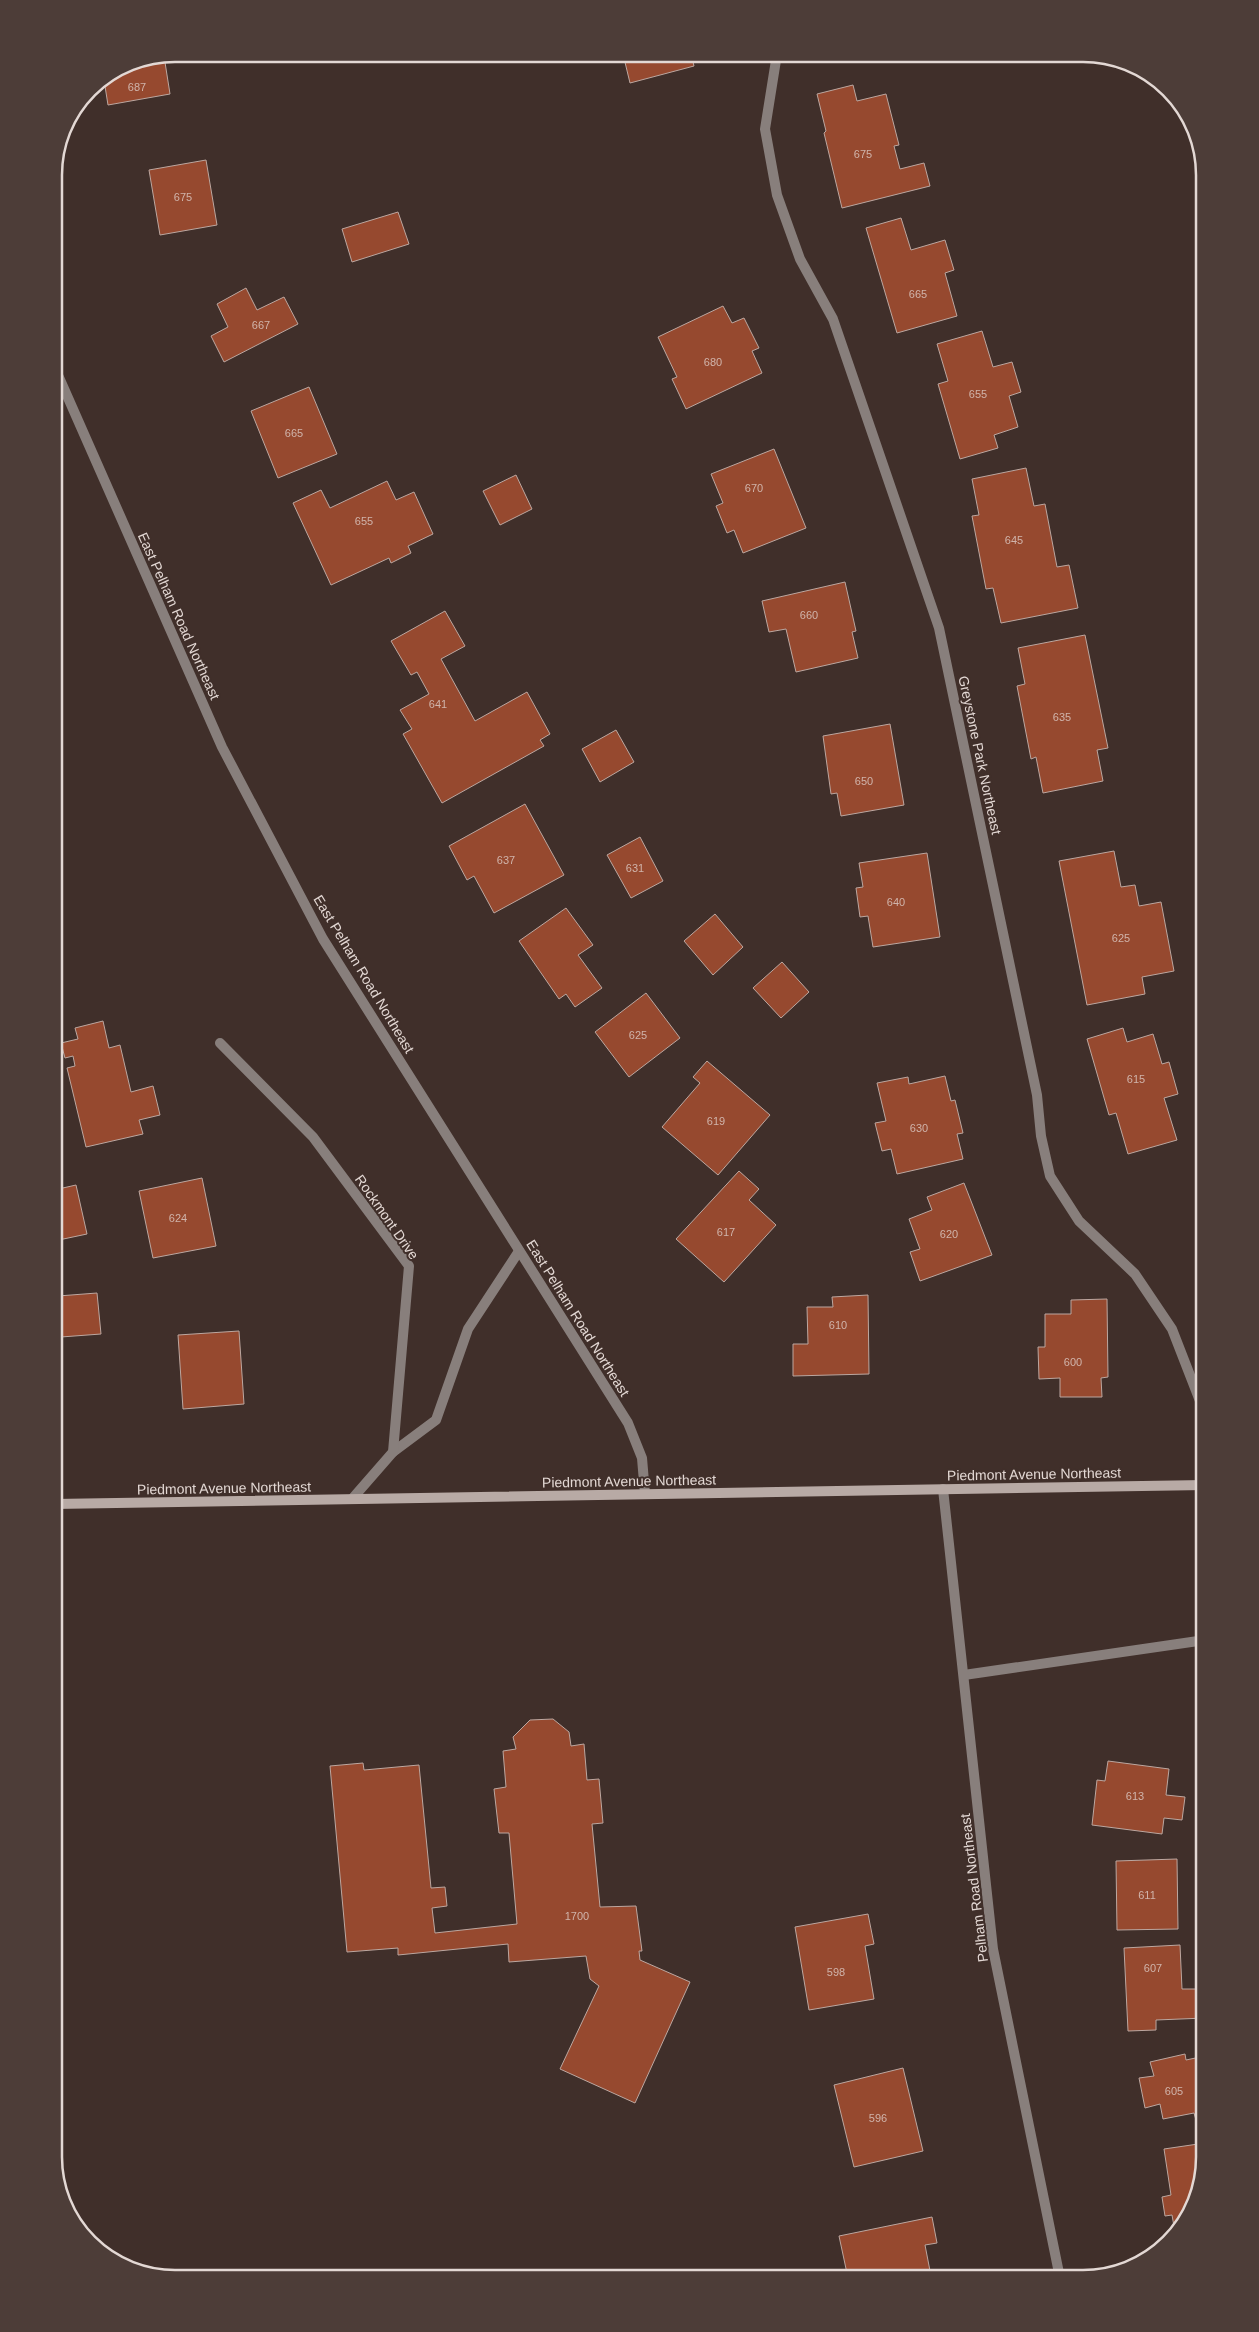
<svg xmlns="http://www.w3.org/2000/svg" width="1259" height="2332" font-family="Arial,sans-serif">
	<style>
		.building { fill: #96492f; stroke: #bca7a0 }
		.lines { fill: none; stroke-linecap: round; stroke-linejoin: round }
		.service { stroke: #887f7c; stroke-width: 10 }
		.minor { stroke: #887f7c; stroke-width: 10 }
		.secondary { stroke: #b8aaa5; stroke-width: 10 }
		.labels { text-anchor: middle; stroke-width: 4; stroke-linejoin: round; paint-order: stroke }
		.number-label { font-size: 11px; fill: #d0b4ab }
		.street-label { font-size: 14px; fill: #e3d8d4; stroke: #402f2a }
		.rim { fill: none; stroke: #e3d8d4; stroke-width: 2.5 }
	</style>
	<rect width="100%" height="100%" fill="#402f2a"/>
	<!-- building -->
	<g class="building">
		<polygon points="623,54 691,54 694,66 630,83"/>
		<polygon points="952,54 977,54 976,61"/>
		<polygon points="164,56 170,94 108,105 104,80 129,63"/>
		<polygon points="853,85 857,101 886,94 899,145 894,146 900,169 924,163 930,186 842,208 824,133 826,131 817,94"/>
		<polygon points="206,160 217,225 160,235 149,170"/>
		<polygon points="398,212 409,244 352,262 342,229"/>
		<polygon points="901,218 911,250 945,240 954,270 945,273 957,316 897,333 866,228"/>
		<polygon points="246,288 257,310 284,297 298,324 224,362 211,336 228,327 217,304"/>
		<polygon points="723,306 732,323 744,318 759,348 752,351 762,373 686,409 672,379 677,377 658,337"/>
		<polygon points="982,331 993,367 1012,362 1021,392 1009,396 1018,427 994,435 998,448 960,459 938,384 948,381 937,344"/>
		<polygon points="309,387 337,454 278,478 251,411"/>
		<polygon points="774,449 806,528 743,553 734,530 727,533 716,506 723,503 711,474"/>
		<polygon points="1026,468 1034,506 1045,504 1057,567 1069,565 1078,608 1001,623 993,588 986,589 972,516 979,515 972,479"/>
		<polygon points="516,475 532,509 500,525 483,491"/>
		<polygon points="387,481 396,500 414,492 433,534 408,546 411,553 391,563 389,558 331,585 293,503 321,490 330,508"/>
		<polygon points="845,582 856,631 852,632 858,658 796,672 786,629 769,632 762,601"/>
		<polygon points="445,611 465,646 441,659 475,721 527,692 550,734 540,740 544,746 442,803 403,734 412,729 400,710 429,694 417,672 411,675 391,641"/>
		<polygon points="1085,635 1108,748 1097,750 1103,781 1043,793 1036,757 1031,759 1017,686 1025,684 1018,648"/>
		<polygon points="890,724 904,805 841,816 837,793 831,794 823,736"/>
		<polygon points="616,730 634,762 600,782 582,749"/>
		<polygon points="525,804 564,875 494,913 474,876 467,880 449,846"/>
		<polygon points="640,837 663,881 631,898 607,855"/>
		<polygon points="1114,851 1121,887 1135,885 1139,906 1161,902 1174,971 1142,977 1145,994 1087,1005 1059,861"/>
		<polygon points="927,853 940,937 873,947 868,916 860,917 856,888 863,887 859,863"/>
		<polygon points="566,908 593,945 578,955 602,988 575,1007 566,994 559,999 519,941"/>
		<polygon points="715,914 743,947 713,975 684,941"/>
		<polygon points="782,962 809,992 781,1018 753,988"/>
		<polygon points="646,993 680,1038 629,1077 595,1032"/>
		<polygon points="103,1021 109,1048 120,1045 131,1092 153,1086 160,1115 139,1120 143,1134 86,1147 67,1068 75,1066 73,1056 65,1058 61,1043 78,1039 75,1028"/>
		<polygon points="1123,1028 1127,1042 1153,1034 1162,1064 1169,1062 1178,1094 1164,1098 1177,1140 1128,1154 1116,1113 1109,1115 1087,1039"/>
		<polygon points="707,1061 770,1115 718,1175 662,1127 700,1083 693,1077"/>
		<polygon points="945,1076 951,1101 955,1100 963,1133 957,1134 963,1159 897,1174 891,1149 882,1151 875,1123 886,1121 877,1083 908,1077 909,1084"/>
		<polygon points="739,1171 759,1189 749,1200 776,1225 724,1282 676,1239"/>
		<polygon points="202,1178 216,1246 153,1258 139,1191"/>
		<polygon points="964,1183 992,1255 920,1281 910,1252 920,1249 909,1219 932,1210 927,1197"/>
		<polygon points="76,1185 87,1234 54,1241 54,1190"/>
		<polygon points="97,1293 101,1334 61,1337 58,1296"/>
		<polygon points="868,1295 869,1374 793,1376 793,1344 808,1344 807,1307 833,1307 832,1297"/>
		<polygon points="1107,1299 1108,1377 1101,1378 1102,1397 1060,1397 1060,1378 1039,1379 1038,1347 1045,1347 1045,1314 1071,1314 1071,1300"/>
		<polygon points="239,1331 244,1404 183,1409 178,1335"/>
		<polygon points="553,1719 569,1732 571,1746 584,1744 587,1780 599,1779 603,1823 592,1824 600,1907 636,1906 642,1951 639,1951 640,1960 690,1982 635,2103 560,2069 599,1986 590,1979 586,1956 509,1962 508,1944 398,1955 398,1948 347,1952 330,1766 363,1763 364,1770 419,1765 431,1888 445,1887 447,1906 432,1908 435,1933 517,1924 509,1833 499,1833 494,1789 506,1787 503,1751 516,1749 513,1737 530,1720"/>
		<polygon points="1108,1761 1169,1769 1166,1795 1185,1797 1182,1820 1164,1818 1162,1834 1092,1825 1097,1780 1105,1781"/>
		<polygon points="1177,1859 1178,1929 1117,1930 1116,1861"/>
		<polygon points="868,1914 874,1944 865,1946 874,1999 809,2010 795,1927"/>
		<polygon points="1180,1945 1182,1989 1205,1989 1205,2018 1156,2020 1156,2030 1128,2031 1124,1948"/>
		<polygon points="1185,2054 1186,2060 1205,2056 1205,2118 1196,2120 1194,2113 1163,2119 1160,2104 1145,2108 1139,2078 1154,2076 1150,2062"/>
		<polygon points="903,2068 923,2151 854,2167 834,2085"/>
		<polygon points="1205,2143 1205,2156 1185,2224 1175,2232 1172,2215 1165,2216 1162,2197 1171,2195 1164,2149"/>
		<polygon points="932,2217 937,2243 925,2245 931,2276 939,2275 939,2278 846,2278 848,2278 839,2236"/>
	</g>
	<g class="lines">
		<!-- service -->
		<g class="service">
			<polyline points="393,1452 436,1420 468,1329 519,1251"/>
			<polyline points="964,1675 1205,1640"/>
		</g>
		<!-- minor -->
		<g class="minor">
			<polyline points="777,54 765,129 777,195 800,259 833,319 939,628 1037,1095 1041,1136 1050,1176 1079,1221 1135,1274 1172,1329 1200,1401 1205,1439"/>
			<polyline points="54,366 222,747 323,939 628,1423 642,1458 645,1494"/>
			<polyline points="220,1043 313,1137 409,1266 393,1452 352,1499"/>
			<polyline points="943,1489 993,1949 1060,2278"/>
		</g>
		<!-- secondary -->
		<polyline class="secondary" points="54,1504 1205,1485"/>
	</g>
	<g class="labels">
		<!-- number labels -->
		<g class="number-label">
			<text x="137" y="91">687</text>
			<text x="863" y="158">675</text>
			<text x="183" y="201">675</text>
			<text x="918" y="298">665</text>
			<text x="261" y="329">667</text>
			<text x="713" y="366">680</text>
			<text x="978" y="398">655</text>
			<text x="294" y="437">665</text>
			<text x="754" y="492">670</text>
			<text x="364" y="525">655</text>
			<text x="1014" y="544">645</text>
			<text x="809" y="619">660</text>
			<text x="438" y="708">641</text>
			<text x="1062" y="721">635</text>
			<text x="864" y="785">650</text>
			<text x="506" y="864">637</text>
			<text x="635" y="872">631</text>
			<text x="896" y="906">640</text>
			<text x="1121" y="942">625</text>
			<text x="638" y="1039">625</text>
			<text x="1136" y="1083">615</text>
			<text x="716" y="1125">619</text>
			<text x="919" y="1132">630</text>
			<text x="178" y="1222">624</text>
			<text x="726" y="1236">617</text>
			<text x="949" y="1238">620</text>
			<text x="838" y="1329">610</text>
			<text x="1073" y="1366">600</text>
			<text x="1135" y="1800">613</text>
			<text x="1147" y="1899">611</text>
			<text x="577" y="1920">1700</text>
			<text x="1153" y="1972">607</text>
			<text x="836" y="1976">598</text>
			<text x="1174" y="2095">605</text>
			<text x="878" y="2122">596</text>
		</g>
		<!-- street labels -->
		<g class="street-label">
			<text transform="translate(179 616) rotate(66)" y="5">East Pelham Road Northeast</text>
			<text transform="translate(980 755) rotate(78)" y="5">Greystone Park Northeast</text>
			<text transform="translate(364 974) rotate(59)" y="5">East Pelham Road Northeast</text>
			<text transform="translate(387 1217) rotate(55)" y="5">Rockmont Drive</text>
			<text transform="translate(578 1318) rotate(58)" y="5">East Pelham Road Northeast</text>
			<text transform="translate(1034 1474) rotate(-1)" y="5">Piedmont Avenue Northeast</text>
			<text transform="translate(629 1481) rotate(-1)" y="5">Piedmont Avenue Northeast</text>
			<text transform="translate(224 1488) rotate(-1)" y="5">Piedmont Avenue Northeast</text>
			<text transform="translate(974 1888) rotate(-97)" y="5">Pelham Road Northeast</text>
		</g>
	</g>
	<!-- crop -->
	<path d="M0 0H1259V2332H0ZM175 62H1083A113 113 0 0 1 1196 175V2157A113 113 0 0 1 1083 2270H175A113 113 0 0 1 62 2157V175A113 113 0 0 1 175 62Z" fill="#4d3d38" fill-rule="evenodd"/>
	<path class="rim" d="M175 62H1083A113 113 0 0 1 1196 175V2157A113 113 0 0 1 1083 2270H175A113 113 0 0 1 62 2157V175A113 113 0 0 1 175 62Z"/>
</svg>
